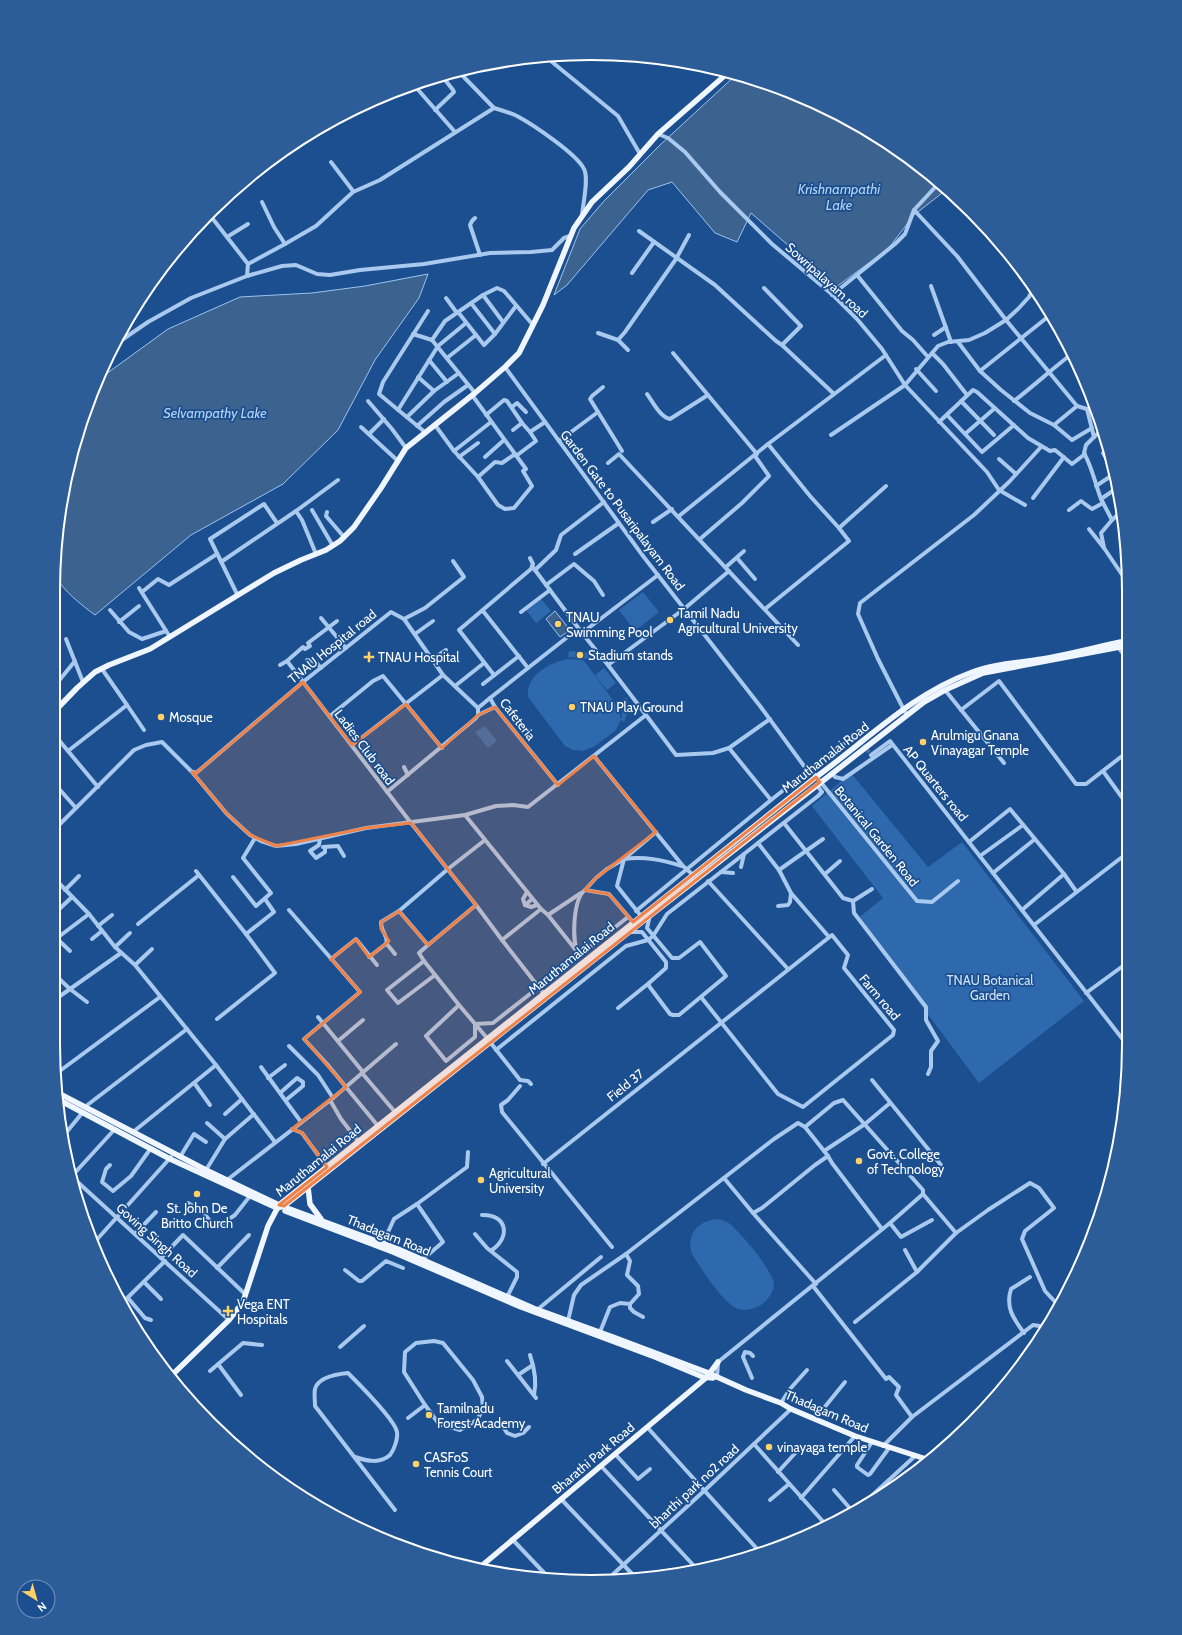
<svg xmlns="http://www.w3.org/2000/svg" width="1182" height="1635" font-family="Cabin,sans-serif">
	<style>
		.green { fill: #2e69ad }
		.water { fill: #3c6290; stroke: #9cc4f0 }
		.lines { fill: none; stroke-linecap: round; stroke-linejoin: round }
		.minor-tunnel { stroke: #3d69a0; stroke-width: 4; stroke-dasharray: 4 2; stroke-linecap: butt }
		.minor { stroke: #a9c9ee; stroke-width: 4 }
		.major { stroke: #f0f6ff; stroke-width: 5.5 }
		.marked { fill: #ee8249; fill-opacity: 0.2; stroke: #ee8249; stroke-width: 3; stroke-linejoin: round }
		.poi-dot { fill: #ffd166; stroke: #1b4f8f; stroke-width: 1.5 }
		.labels { text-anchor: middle; stroke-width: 3.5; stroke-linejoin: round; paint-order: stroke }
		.street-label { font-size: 13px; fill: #fff; stroke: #1b4f8f }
		.poi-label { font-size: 13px; fill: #fff; stroke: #1b4f8f; text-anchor: start }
		.park-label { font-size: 13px; fill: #cfe3fa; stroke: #1b4f8f }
		.water-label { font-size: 14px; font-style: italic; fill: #b5d3f5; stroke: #1b4f8f }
		.rim { fill: none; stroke: #fff; stroke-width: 2 }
	</style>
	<rect width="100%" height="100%" fill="#1b4f8f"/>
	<!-- green -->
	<g class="green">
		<polygon points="643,592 659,612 635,631 619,610"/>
		<polygon points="541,599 551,611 536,623 526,610"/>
		<polygon points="569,651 591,653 590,659 568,657"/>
		<path d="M 568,659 L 582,660 L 585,662 L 618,707 L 621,720 L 615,731 L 595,746 L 583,751 L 573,750 L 565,746 L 528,697 C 525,676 550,662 568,659 Z"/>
		<polygon points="604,668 616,683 607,690 595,675"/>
		<polygon points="627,697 628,706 632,706 631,713 627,713 624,722 621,720 624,699"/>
		<polygon points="485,726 497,741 488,748 475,732"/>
		<polygon points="851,773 928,867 962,842 1084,1001 979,1083 857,919 883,898 812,806"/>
		<path d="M 718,1219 C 723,1220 726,1221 730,1224 C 740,1232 775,1273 774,1285 C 773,1293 767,1301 761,1305 C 753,1310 742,1312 734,1307 C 720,1298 701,1269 692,1254 C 685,1235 699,1220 718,1219 Z"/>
	</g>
	<!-- water -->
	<g class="water">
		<polygon points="737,74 829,109 919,164 946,190 914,215 888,249 836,287 751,213 737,242 715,233 672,182 648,190 567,285 554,295 580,229 604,201 660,145"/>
		<path d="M 428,274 L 419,298 L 375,360 L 338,430 L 283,484 L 191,535 L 95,615 C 80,604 64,591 55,576 L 63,486 L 95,382 L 168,329 L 240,297 L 312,293 L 365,286 Z"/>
		<polygon points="555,611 570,630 560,637 546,619"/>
	</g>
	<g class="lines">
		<!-- minor-tunnel -->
		<polyline class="minor-tunnel" points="856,735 871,755"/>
		<!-- minor -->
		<g class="minor">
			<polyline points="546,57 618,116 640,154"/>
			<polyline points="459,72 494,108"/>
			<polyline points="413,84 455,132"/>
			<polyline points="435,110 454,92 453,90 442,76"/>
			<polyline points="658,134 668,138 685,152 720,192 772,244 834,296 857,319 882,349 905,385 987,472 999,490 1025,505"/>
			<polyline points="331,162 353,191"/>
			<polyline points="262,202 274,227 285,244"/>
			<polyline points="914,210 957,256 1006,320 1077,406 1087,409 1096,408"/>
			<polyline points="209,214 248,264"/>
			<polyline points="475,218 472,221 470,225 480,255"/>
			<polyline points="639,231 715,285 776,341 782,345 834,394"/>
			<polyline points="227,237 248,224"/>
			<polyline points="632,273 654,242"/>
			<polyline points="857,275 902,331 913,340 928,357"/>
			<path d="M 247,276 L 248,264 L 285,244 L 316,226 L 353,192 L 380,180 L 494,108 C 501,110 510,113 517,116 C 532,124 577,154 584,169 C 589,178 583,204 582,215"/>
			<polyline points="931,286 951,342"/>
			<polyline points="764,288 801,326 782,345"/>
			<polyline points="483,295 503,322"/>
			<polyline points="832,295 895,244 905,234 914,210 939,183"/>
			<polyline points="446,298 457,313"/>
			<polyline points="471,303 495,334"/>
			<polyline points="458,312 484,345 495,334 516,306"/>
			<polyline points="598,333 618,340 628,350"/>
			<polyline points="413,334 432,340"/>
			<polyline points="934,335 946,327"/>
			<polyline points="618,340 625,332 676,259 689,235"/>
			<polyline points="958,342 980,371 1001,390 1030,413 1054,425 1077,406"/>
			<polyline points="113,346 148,322 191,298 247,276 282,266 296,265 317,274 330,275 360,270 424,264 490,253 531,252 552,250 564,238 570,236"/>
			<polyline points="673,353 757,454"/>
			<polyline points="932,353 943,364 967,395"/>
			<path d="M 1074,353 C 1076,361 1078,370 1080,378 C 1083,388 1089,398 1092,408"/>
			<polyline points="447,358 476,335"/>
			<polyline points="429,360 447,382"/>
			<polyline points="505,367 643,556 760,706 804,766 810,769 917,901 932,902 958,881"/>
			<polyline points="916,369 936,391"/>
			<polyline points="980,371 1049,316"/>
			<polyline points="418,377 434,391"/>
			<polyline points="603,387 592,396 590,399 622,451"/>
			<polyline points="475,393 432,340 445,321 483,295 497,288 504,291 533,325"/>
			<path d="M 647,394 C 653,402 660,417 670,419 L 708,395"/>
			<polyline points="368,401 392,429 406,448"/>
			<polyline points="961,401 994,435"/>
			<path d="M 1014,401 C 1035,385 1053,368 1073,353"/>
			<polyline points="512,407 517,403 526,412"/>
			<path d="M 1087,409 L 1094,437 L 1086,445 L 1084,453 C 1092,467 1095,483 1101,499"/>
			<polyline points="398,410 438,346 466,323"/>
			<polyline points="486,415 504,400 507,401 522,423 530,432"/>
			<polyline points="947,415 982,452 1014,425"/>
			<polyline points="407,417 434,391 459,373"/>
			<polyline points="939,422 973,390 977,392 1028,438 1050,451 1055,450 1072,464 1085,454"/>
			<polyline points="435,425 454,451 478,477 498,505 505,509 514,508 532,486 523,471 526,469 472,395"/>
			<polyline points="1054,425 1072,440 1092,428"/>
			<polyline points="417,426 444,402 468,385"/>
			<polyline points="361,427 398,461"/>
			<polyline points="513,430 522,423"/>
			<polyline points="426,433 379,394 383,382 428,311"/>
			<polyline points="369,434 384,419"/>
			<polyline points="965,434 995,408"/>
			<polyline points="831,435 905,385 938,346 948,342 969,340 985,333 1006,320 1018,309 1029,297 1032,291"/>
			<polyline points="1094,437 1103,429"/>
			<polyline points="559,441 598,412"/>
			<polyline points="768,444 810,496 839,528"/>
			<polyline points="454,451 491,422"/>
			<polyline points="1103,453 1113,470"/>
			<polyline points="516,456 536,441 530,432 545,422"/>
			<polyline points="459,457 478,443"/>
			<polyline points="485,457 504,440"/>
			<polyline points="999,459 1016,474"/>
			<polyline points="608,463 619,454 798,645"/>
			<polyline points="478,477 495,462 502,463 515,454"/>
			<polyline points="1096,486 1114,474"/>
			<polyline points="1033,498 1064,457"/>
			<polyline points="312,510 333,546"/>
			<polyline points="1069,510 1081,501 1092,509 1103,503"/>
			<polyline points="296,511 302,520 316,554"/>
			<polyline points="327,512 326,516 344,537"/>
			<polyline points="679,516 768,444 886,355"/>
			<polyline points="1112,520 1122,511"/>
			<polyline points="653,522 672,509"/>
			<polyline points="1089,529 1104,548 1125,579"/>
			<polyline points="700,539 742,503 769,476 755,456"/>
			<polyline points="1122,544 1125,542"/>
			<polyline points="1104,548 1101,533 1112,520 1101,499 1117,488"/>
			<polyline points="575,554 619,523"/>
			<polyline points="737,558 755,579"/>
			<polyline points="221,562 296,511 338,480"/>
			<polyline points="532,566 582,633 570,635 490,698 495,707 558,785"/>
			<polyline points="726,567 744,551"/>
			<polyline points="535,570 556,550 561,535 604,502"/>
			<polyline points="546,585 574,564 594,581 603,595"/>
			<polyline points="139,588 170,637"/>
			<polyline points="142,592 158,579 169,585 217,554"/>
			<polyline points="237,594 210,539 264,504 277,523"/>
			<polyline points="765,609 849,541 839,528 886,486"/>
			<polyline points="110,610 129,632 142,639 166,631"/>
			<polyline points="483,611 528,668"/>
			<polyline points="521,612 550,590"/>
			<polyline points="321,618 346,648"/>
			<polyline points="404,619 425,608 464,577 453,561"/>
			<polyline points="119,622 139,606"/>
			<polyline points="415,634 433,621"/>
			<polyline points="66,639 83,682"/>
			<polyline points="1118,647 1125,656"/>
			<polyline points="433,659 446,650"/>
			<polyline points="307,660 316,662 321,668"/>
			<polyline points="287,661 411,823 476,905"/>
			<polyline points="280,665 287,661 303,647 305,649 310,646 308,643 337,621"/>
			<polyline points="608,665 582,633 658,575"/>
			<polyline points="494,675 459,630 531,569 533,564 530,558"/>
			<polyline points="483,684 519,656"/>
			<polyline points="455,686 484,663"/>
			<polyline points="53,688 75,661"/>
			<polyline points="945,690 1004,763"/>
			<polyline points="127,705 144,730"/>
			<polyline points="961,710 999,681 1076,784 1086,784 1126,753"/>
			<polyline points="905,712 878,659 858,614 860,603 974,515 1009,482 1041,447"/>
			<polyline points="478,715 495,707"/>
			<polyline points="646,715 608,665 684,609 729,571"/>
			<polyline points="330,716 373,681 383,676 442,748"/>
			<polyline points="53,733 98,787"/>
			<polyline points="352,745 443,675"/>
			<polyline points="729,748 771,800 810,769 856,735"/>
			<polyline points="68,751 127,705 102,669"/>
			<polyline points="871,755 890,741 1128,1046"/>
			<polyline points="594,756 683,866 692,874"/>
			<polyline points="404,767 408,775"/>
			<polyline points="1103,771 1126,803"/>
			<polyline points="193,772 196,773 303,682 391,612 404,619 443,675 478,708 490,698"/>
			<polyline points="832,773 835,777 843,779 892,745"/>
			<polyline points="53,782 76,808"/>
			<polyline points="387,792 476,718 478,715 478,708"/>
			<polyline points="465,815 541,909 502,940 544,994"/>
			<polyline points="784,823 843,898 853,901 854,913 926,1007 926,1020 938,1041 931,1051 931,1067 928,1074"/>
			<polyline points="53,831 134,750 146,745 162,742 192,772 227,814 250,835 261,841 276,846 296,844 366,828 465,815 496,806 513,805 528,807 646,715 676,755 713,753 729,748 770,719"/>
			<polyline points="320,838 319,845 310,851 316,858 325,852 325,848"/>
			<polyline points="485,840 448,869 399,911 428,945 419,953 424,961 459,1005 426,1036 446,1061 475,1037 475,1024 493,1023 628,917"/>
			<polyline points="969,842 1010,809 1064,874 1076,891"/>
			<polyline points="758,843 779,870 791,893 829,937"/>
			<polyline points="323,847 338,846 344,856"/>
			<polyline points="744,854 818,796 822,792 817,785"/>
			<polyline points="980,856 1023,825"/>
			<polyline points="779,870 823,839"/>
			<polyline points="196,871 246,934 275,973 217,1019"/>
			<polyline points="721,872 733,873"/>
			<polyline points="993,873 1035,839"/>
			<polyline points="825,874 840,861"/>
			<polyline points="53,877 89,914 115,947 135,965 216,1065 275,1142"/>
			<polyline points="233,877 256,906 271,893 243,858 255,838"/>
			<polyline points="708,881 788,969"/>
			<polyline points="65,890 79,876"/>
			<polyline points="585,890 596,878 607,869 624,859 656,832"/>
			<polyline points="527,892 523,899 525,905 532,899"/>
			<polyline points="853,901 872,889"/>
			<polyline points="525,905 531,907 537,905"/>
			<polyline points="778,906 788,905 790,902 791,893"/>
			<polyline points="541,909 548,915 575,949"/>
			<polyline points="289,910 360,992 304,1039 327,1064 378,1126"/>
			<polyline points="1022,910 1064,874"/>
			<polyline points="636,911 771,800"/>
			<polyline points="53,915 72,897"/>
			<polyline points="548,915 581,893"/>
			<path d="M 641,916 L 617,886 L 624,859 C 644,856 662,860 682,866"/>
			<polyline points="138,924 199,875"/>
			<polyline points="1034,925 1126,854"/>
			<polyline points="98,926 112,915"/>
			<polyline points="630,932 642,932 666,962 666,968 649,983 649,986 670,1014 673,1015 679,1015 726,976 700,942 679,958 672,958 647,928 650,915"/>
			<polyline points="246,934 274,912 265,899"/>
			<polyline points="53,935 70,951"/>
			<polyline points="92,939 102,931"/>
			<polyline points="53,941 89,914"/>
			<polyline points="386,943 395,954"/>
			<polyline points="428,945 476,905 502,940"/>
			<polyline points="115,947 130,933"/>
			<path d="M 579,955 C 571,943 573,899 585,890 L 609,894 L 633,922"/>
			<path d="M 369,957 L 387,943 C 387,935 381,931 381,922 L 399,911"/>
			<polyline points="331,959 356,939 377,965"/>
			<polyline points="424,961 387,990 398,1003 435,975"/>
			<polyline points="135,965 152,949"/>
			<polyline points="53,973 70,989 87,1002"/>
			<polyline points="1086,993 1127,963"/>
			<polyline points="53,1001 121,953"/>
			<polyline points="459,1005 487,1038"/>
			<polyline points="618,1008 649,983"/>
			<polyline points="318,1017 363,1072"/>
			<polyline points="53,1026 59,1031"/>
			<polyline points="338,1041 363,1020"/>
			<polyline points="490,1042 520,1080 528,1081 531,1084"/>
			<polyline points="289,1046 318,1075 333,1098"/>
			<polyline points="496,1050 626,946 648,940 653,936 667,914 744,854 741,867"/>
			<polyline points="261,1067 301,1122"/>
			<polyline points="57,1073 160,997"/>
			<polyline points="362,1073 395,1112"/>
			<polyline points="268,1078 285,1065"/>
			<polyline points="872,1080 941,1165"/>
			<polyline points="195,1084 210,1105"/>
			<polyline points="520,1086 508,1100 501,1105 502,1112 612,1247"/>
			<polyline points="280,1093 297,1078 303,1082 303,1086 286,1100"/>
			<polyline points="330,1100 341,1119 358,1141"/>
			<polyline points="86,1106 187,1029"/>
			<polyline points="225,1114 242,1099"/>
			<polyline points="207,1123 225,1139"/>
			<polyline points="292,1129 302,1133 327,1167"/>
			<polyline points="133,1132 216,1065"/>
			<polyline points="65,1134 83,1112"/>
			<polyline points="824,1151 865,1124 890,1103"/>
			<polyline points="180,1157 194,1134 206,1142"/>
			<polyline points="543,1164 832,935 848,955 844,968 894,1030 893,1035 803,1107 778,1094 701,997"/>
			<polyline points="110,1165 106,1169 102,1182 113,1191 131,1176 151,1148"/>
			<polyline points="206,1170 225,1139 254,1114"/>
			<polyline points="71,1176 229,1320"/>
			<polyline points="71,1177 114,1130"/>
			<polyline points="724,1178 753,1213"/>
			<polyline points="227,1180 333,1098 396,1044"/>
			<polyline points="923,1194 956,1233"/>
			<polyline points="188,1203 203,1212 210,1221 220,1225 235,1215 250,1196"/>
			<polyline points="417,1204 443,1242 422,1260"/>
			<path d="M 482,1215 C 507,1214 511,1237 492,1250"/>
			<polyline points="890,1223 901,1237 932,1220"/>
			<polyline points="135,1234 156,1212"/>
			<polyline points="475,1234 487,1248 517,1272 517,1277 507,1297"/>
			<polyline points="383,1243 394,1219 417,1204 467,1167 468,1152"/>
			<polyline points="92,1245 171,1157"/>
			<polyline points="905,1250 917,1272"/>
			<polyline points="626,1254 630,1261 627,1275 638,1286 639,1294 630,1304"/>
			<polyline points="161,1258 183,1235 246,1295"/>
			<polyline points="217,1268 249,1235"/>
			<polyline points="345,1270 359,1281 362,1281 386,1261 403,1268"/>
			<polyline points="144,1282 161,1299"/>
			<polyline points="816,1284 753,1213 762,1208 815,1165 828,1156 832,1163 882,1229"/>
			<polyline points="813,1286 886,1379 889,1377 899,1387 896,1395 912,1417"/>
			<polyline points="128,1298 145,1318 151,1320"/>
			<polyline points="122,1303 165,1261"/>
			<polyline points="537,1310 601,1257"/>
			<polyline points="568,1321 574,1295 581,1285 626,1254 774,1139 798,1123 805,1127 828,1156"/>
			<polyline points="855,1322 917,1272 956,1233 988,1210 1030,1183 1039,1188 1054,1208 1025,1231 1022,1239 1045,1291 1059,1306"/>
			<polyline points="600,1332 610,1307 620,1303 630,1304 630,1308 634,1312 643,1317"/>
			<path d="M 1024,1333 C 1014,1319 1005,1308 1011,1289 L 1030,1277"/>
			<polygon points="434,1341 443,1343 473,1380 482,1397 483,1409 477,1420 460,1430 439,1424 425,1405 404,1372 405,1352 416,1343"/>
			<polyline points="340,1347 364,1326"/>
			<path d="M 530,1355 C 534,1367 537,1382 534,1395"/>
			<polyline points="507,1361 536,1398"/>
			<polyline points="218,1364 241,1395"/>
			<polyline points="210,1371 243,1343 262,1345"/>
			<polyline points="172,1375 179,1383"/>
			<polyline points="518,1375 533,1365"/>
			<polyline points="717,1378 718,1362 890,1223 923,1194 923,1190 843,1100 834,1103 805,1127"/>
			<polyline points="752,1378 743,1357 745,1352 750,1353 753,1356"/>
			<polyline points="781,1403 790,1389 807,1370"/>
			<polyline points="408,1418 425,1405"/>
			<polyline points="815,1419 845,1382"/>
			<polyline points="967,1424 979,1413"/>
			<polyline points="502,1425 507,1433 515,1436 523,1433 529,1427"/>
			<polyline points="647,1427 759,1551"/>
			<polyline points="872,1442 857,1465 857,1467 868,1475 870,1474 889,1448"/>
			<polyline points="754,1444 827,1526"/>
			<polyline points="883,1446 912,1417 1033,1325 1046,1327"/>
			<polyline points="615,1454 638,1479 650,1469"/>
			<path d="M 355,1457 C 367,1461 380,1464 390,1455 C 394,1450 398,1439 397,1432 C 395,1420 358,1383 348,1373 C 338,1374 318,1377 315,1389 C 314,1394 315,1401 315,1406 L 395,1510"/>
			<polyline points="601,1466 696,1568"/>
			<polyline points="778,1472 799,1449"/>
			<polyline points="834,1490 854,1513"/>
			<polyline points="801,1498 855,1436"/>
			<polyline points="561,1499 635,1577"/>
			<polyline points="770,1500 789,1484"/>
			<polyline points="853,1513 915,1456"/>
			<polyline points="512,1539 548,1577"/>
			<polyline points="536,1577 543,1572"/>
			<polyline points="610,1577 704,1491 791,1409"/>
		</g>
		<!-- major -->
		<g class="major">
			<polyline points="53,713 77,688 95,672 109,665 150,649 274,573 301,560 326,550 340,541 354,527 381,488 406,448 475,393 505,367 519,353 543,305 574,228 592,202 629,167 658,134 730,71"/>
			<polyline points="60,1094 206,1170 279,1205 398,1249 533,1308 613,1337 706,1372 746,1390 781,1403 791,1409 855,1436 929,1460"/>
			<polyline points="61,1101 170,1159 277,1208"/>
			<polyline points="308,1187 310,1204 321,1219"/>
			<polyline points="277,1208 284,1206 629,932 924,702 945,690 983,673 1125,646"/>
			<polyline points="285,1211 393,1252 521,1307 655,1357 703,1377 713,1378"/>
			<path d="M 172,1375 L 229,1320 L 243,1302 L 268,1226 L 279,1205 L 816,777 C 866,741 912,694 970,673 C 993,664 1017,663 1042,659 C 1070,654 1097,647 1125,641"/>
			<polyline points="479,1568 707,1377 718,1362"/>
		</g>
	</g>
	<!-- marked area -->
	<path class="marked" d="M 303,682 L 352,745 L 406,704 L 442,748 L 478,715 L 495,707 L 558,785 L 594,756 L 656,832 L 596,878 L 585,890 L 609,894 L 633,922 L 816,777 L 820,782 L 284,1206 L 279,1205 L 327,1167 L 302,1133 L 292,1129 L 346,1087 L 304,1039 L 360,992 L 331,959 L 356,939 L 369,957 L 389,941 L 381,929 L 381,922 L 399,911 L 428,945 L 476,905 L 411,823 L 366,828 L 276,846 L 250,835 L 227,814 L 192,772 L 196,773 Z"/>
	<!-- markers -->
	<g class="poi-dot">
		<circle cx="670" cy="620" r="4"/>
		<circle cx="558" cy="624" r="4"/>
		<circle cx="580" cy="655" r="4"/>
		<path d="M367 651h4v4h4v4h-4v4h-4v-4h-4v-4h4z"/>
		<circle cx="572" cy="707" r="4"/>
		<circle cx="161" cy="717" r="4"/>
		<circle cx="923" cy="742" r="4"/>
		<circle cx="859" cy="1161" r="4"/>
		<circle cx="481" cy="1180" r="4"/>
		<circle cx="197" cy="1194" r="4"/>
		<path d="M226 1305h4v4h4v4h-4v4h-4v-4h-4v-4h4z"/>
		<circle cx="429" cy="1415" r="4"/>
		<circle cx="769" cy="1447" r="4"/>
		<circle cx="416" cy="1464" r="4"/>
	</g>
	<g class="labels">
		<!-- street labels -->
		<g class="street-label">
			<text transform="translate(827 280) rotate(42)" y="5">Sowripalayam road</text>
			<text transform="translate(623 510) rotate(53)" y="5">Garden Gate to Pusaripalayam Road</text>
			<text transform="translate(332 646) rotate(-39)" y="5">TNAU Hospital road</text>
			<text transform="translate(518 719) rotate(52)" y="5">Cafeteria</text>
			<text transform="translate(365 747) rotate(53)" y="5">Ladies Club road</text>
			<text transform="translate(825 757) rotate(-38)" y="5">Maruthamalai Road</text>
			<text transform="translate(936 783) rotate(51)" y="5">AP Quarters road</text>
			<text transform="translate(877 836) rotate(51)" y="5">Botanical Garden Road</text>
			<text transform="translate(571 958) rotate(-39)" y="5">Maruthamalai Road</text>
			<text transform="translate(880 997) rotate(50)" y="5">Farm road</text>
			<text transform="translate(625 1085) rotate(-39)" y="5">Field 37</text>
			<text transform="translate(318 1160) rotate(-39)" y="5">Maruthamalai Road</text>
			<text transform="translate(389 1235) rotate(22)" y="5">Thadagam Road</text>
			<text transform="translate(157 1240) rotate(42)" y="5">Goving Singh Road</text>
			<text transform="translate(827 1411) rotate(23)" y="5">Thadagam Road</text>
			<text transform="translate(593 1458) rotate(-40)" y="5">Bharathi Park Road</text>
			<text transform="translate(694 1486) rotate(-43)" y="5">bharthi park no2 road</text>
		</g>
		<!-- poi labels -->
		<g class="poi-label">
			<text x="678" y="618">Tamil Nadu<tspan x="678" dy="15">Agricultural University</tspan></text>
			<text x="566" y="622">TNAU<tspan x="566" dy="15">Swimming Pool</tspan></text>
			<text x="588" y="660">Stadium stands</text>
			<text x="378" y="662">TNAU Hospital</text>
			<text x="580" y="712">TNAU Play Ground</text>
			<text x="169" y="722">Mosque</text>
			<text x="931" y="740">Arulmigu Gnana<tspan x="931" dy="15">Vinayagar Temple</tspan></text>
			<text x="867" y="1159">Govt. College<tspan x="867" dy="15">of Technology</tspan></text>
			<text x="489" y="1178">Agricultural<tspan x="489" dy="15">University</tspan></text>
			<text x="197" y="1213" text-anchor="middle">St. John De<tspan x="197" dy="15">Britto Church</tspan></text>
			<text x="237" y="1309">Vega ENT<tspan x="237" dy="15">Hospitals</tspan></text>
			<text x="437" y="1413">Tamilnadu<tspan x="437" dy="15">Forest Academy</tspan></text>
			<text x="777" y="1452">vinayaga temple</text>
			<text x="424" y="1462">CASFoS<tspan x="424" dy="15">Tennis Court</tspan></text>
		</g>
		<!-- park labels -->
		<g class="park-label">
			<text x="990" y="985">TNAU Botanical<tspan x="990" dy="15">Garden</tspan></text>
		</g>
		<!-- water labels -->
		<g class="water-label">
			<text x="839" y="194">Krishnampathi<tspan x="839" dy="16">Lake</tspan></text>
			<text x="215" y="418">Selvampathy Lake</text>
		</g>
	</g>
	<!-- crop -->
	<path d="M0 0H1182V1635H0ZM591 60H591A531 531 0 0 1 1122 591V1044A531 531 0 0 1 591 1575H591A531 531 0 0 1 60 1044V591A531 531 0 0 1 591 60Z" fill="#2d5d98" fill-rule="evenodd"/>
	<path class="rim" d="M591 60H591A531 531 0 0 1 1122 591V1044A531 531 0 0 1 591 1575H591A531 531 0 0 1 60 1044V591A531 531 0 0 1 591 60Z"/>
	<!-- north arrow -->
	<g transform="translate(36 1599) rotate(143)"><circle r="19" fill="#1b4f8f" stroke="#7695bc"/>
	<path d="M0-3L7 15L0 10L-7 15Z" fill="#ffd166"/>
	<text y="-6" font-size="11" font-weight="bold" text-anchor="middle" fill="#ffffff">N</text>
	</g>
</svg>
